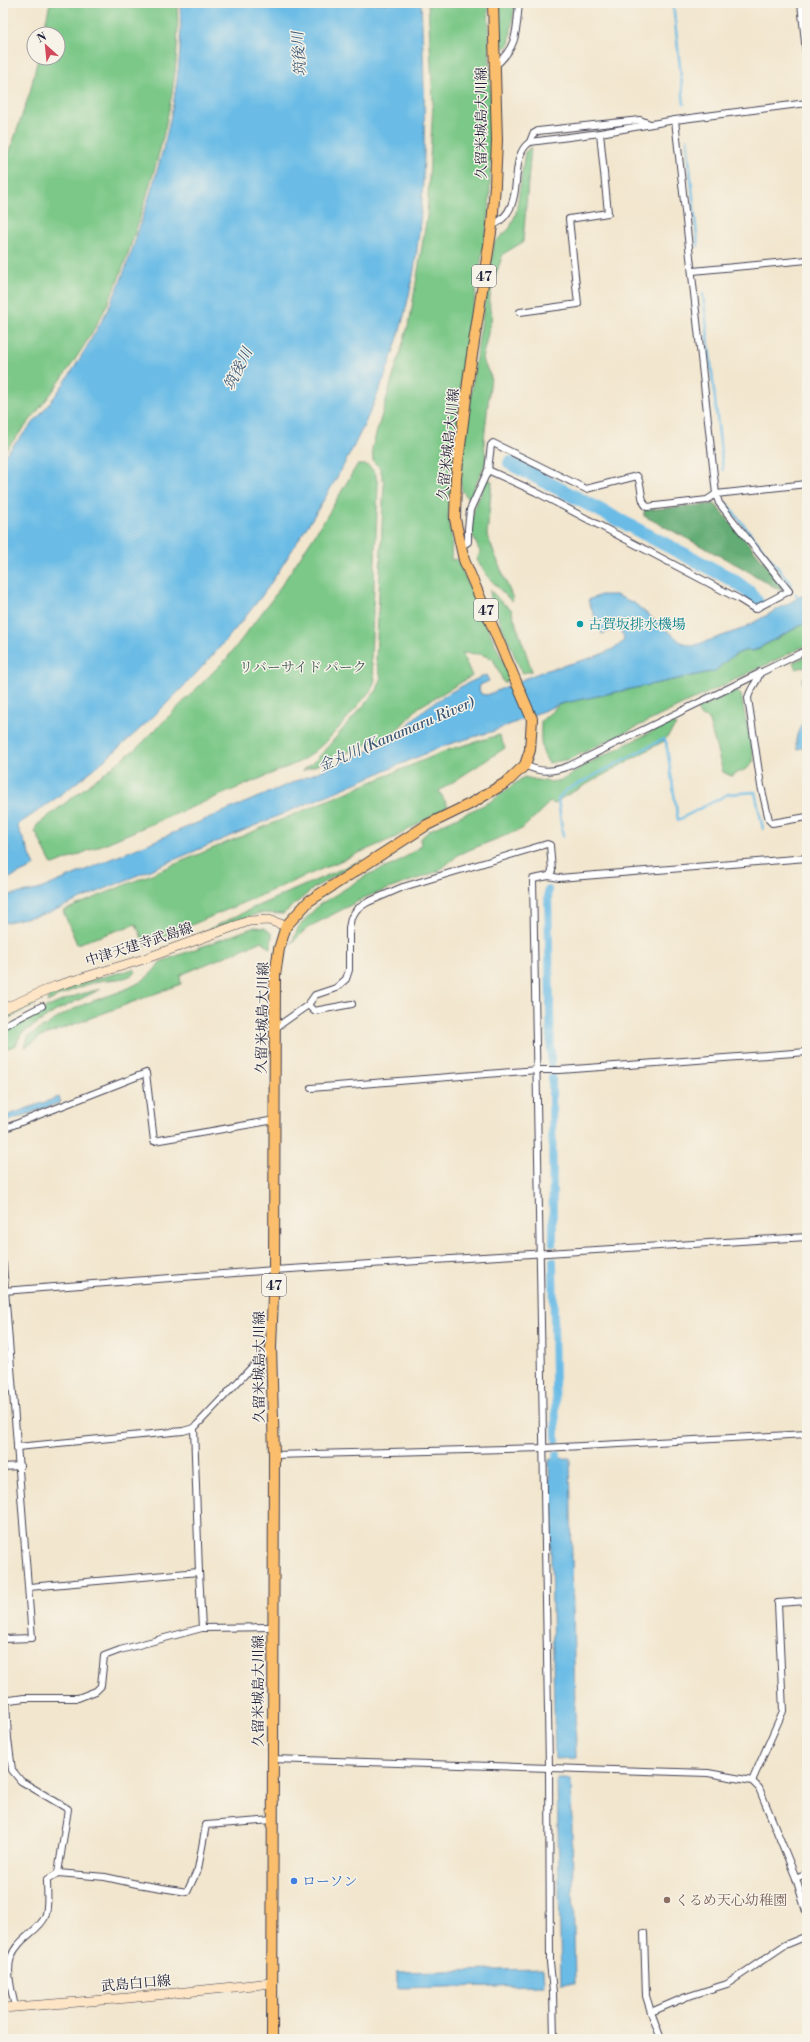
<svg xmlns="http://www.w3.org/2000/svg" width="810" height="2042" font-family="'Libre Bodoni','Noto Serif JP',serif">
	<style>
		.green { fill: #7bc888; stroke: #4e7562 }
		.forest { fill: #64ac74; stroke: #436758 }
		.water { fill: #6abce6; stroke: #466f90 }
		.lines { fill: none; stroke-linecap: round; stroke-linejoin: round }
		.stream { stroke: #6abce6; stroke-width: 2.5 }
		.canal { stroke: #6abce6; stroke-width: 8 }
		.river { stroke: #6abce6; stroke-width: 14 }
		.minor-casing { stroke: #413f51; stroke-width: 8 }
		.secondary-casing { stroke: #413f51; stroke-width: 10 }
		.primary-casing { stroke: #413f51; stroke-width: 12 }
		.minor { stroke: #fff; stroke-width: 6 }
		.secondary { stroke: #fde5c5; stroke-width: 9 }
		.primary { stroke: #fabe6d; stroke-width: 10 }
		.culture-dot { fill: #0f9aa8; stroke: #f7f3e8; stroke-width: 1.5 }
		.shop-dot { fill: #3f7fe0; stroke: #f7f3e8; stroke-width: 1.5 }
		.education-dot { fill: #8d6e63; stroke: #f7f3e8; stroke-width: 1.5 }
		.labels { text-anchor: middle; stroke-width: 3; stroke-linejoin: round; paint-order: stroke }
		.shield { fill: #f7f3e8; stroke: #62616f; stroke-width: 1 }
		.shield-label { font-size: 13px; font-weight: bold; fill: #22223b }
		.street-label { font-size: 14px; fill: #22223b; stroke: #f7f3e8 }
		.culture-label { font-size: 14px; fill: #0d838f; stroke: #f7f3e8; text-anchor: start }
		.park-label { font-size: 14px; fill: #415c56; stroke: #f7f3e8 }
		.shop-label { font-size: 14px; fill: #366cbe; stroke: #f7f3e8; text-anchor: start }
		.education-label { font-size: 14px; fill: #785e54; stroke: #f7f3e8; text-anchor: start }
		.water-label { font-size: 15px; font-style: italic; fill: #3b5877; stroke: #f7f3e8 }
	</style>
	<rect width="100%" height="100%" fill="#f7f3e8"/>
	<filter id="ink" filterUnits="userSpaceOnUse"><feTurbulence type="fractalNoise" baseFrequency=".025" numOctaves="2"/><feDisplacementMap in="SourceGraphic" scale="8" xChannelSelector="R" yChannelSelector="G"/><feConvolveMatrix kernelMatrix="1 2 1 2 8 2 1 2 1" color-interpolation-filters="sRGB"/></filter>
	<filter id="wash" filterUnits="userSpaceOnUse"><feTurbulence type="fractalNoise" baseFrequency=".012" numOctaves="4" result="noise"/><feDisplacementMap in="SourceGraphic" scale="16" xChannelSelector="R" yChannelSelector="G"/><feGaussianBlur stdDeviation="0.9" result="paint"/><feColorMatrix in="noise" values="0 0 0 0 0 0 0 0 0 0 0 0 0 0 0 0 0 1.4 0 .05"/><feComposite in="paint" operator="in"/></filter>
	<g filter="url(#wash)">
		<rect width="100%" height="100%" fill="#f2e6ce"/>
		<!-- green -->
		<g class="green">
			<path d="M 50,3 L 177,3 C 182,76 162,148 140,217 C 128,255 115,294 94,329 C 68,374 37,413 3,453 L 3,171 L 30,92 L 38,58 L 58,58 L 58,34 L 43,34 Z"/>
			<polygon points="428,3 488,3 492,141 489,214 462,374 448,517 452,539 451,560 457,559 511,679 504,683 493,659 480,654 462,653 472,676 419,707 393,734 302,771 317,759 377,690 381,678 376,660 384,483 380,468 373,461 372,448 410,319 427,216 433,103"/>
			<polygon points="498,3 515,3 509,45 505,48 498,42"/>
			<path d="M 531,147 L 523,242 L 503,254 C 498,270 484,300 492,316 L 482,359 L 491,377 L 484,440 L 486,462 L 469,499 L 462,491 L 460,478 L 475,364 L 494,243 L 510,228 L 516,213 L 525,152 Z"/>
			<path d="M 357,465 L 367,465 L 375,472 L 378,485 L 371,660 L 375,680 L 371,690 C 349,715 327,747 297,763 L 54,865 L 51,863 L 35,831 L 37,825 L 139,746 L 228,657 L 273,598 L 327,516 Z"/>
			<polygon points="487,479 492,481 487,535 513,599 511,601 489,578 477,560 480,552 472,534 473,512"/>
			<polygon points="490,590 500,601 511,609 532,671 522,673 491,601"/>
			<path d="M 807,622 L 807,645 L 570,759 L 549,763 C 539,751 541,736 541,721 L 560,704 L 715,671 C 725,662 739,648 754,651 Z"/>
			<polygon points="807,656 807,666 796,669 793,662"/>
			<polygon points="736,690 741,695 754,760 748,768 731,776 723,772 708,718 700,716 697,709"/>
			<path d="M 671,722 L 676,725 L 664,741 L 562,798 L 555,804 L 550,802 L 522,829 L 459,854 L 439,871 L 366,897 L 307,928 L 291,944 L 299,926 L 319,905 L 369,874 L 395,864 L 421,846 L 420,839 L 430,830 L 490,802 L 524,777 C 551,783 559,786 581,767 Z"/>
			<polygon points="499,735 505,748 439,791 448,806 396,837 145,945 136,924 77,944 63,911 448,750"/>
			<polygon points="362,860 314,888 283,914 260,913 199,934 253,908"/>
			<path d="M 255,927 L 265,928 L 272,934 L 271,949 L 262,941 L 180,975 L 181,984 L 40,1037 L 25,1048 L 28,1037 C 44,1027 61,1015 78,1007 C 106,994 144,990 160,962 Z"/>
			<path d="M 134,969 L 136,972 C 124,982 110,978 95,982 C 78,987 63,994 47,1002 L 49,995 L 71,985 Z"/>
			<path d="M 101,989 L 56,1011 L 21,1034 L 16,1045 L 3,1050 L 3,1030 C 35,1013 66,996 101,989 Z"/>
			<polygon points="33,1001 35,1005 3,1021 3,1014"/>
		</g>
		<!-- forest -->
		<polygon class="forest" points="715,504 782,583 781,591 739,566 644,516 644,510"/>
		<!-- water -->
		<g class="water">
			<path d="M 180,3 L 421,3 C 425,89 428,184 414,270 C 397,368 355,454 301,536 C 288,556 275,578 261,597 C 195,683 108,766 17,825 L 35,866 L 3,881 L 3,853 L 9,849 L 7,846 L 3,845 L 3,457 C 19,438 37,420 52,400 C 68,379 83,354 96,331 C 117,296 130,258 142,219 C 165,150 185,77 180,3 Z"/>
			<path d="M 807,593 L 807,622 L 753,651 C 739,648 725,662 715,671 L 560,704 L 494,731 L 446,745 L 48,913 L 3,923 L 3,896 L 38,890 L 396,739 C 403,732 409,723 417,716 C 436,699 462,685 486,675 L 489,681 L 480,685 L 479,689 L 481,694 L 487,695 C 506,687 525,678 544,671 C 563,665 614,655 624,640 L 623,635 L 619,630 L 613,629 L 602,634 L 588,600 L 601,595 L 616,595 L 634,603 L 681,642 L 693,646 L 742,629 Z"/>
			<polygon points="805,677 807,680 807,702 802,679"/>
			<path d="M 807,714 L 807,747 L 797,749 C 793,734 802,727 807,714 Z"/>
			<polygon points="59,1097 61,1102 3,1123 3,1117"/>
			<polygon points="570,1458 576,1758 555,1759 549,1459"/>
			<polygon points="557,1779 571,1779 575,1984 561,1984"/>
			<polygon points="543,1969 544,1985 397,1988 397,1972"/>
		</g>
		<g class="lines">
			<!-- stream -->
			<g class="stream">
				<polyline points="673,3 684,104"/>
				<polyline points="687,139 698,246"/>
				<polyline points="703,294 723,470"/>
				<polyline points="726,503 791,584"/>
				<polyline points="796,594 799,601"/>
				<polyline points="563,837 558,799 565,791 663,739 666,742 678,820 728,794 755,792 763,829"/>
			</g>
			<!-- canal -->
			<g class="canal">
				<polyline points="548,890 551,1063"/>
				<polyline points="552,1077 553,1243"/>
				<polyline points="553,1261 556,1440"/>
				<polyline points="557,1454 557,1469"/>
			</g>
			<!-- river -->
			<polyline class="river" points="510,463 733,580 749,592 758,604"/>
		</g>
	</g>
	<g filter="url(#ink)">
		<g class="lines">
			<!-- minor casing -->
			<g class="minor-casing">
				<g id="minor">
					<polyline points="801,3 807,62"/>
					<path d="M 495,66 C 518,46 516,32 519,3"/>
					<polyline points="675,120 716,494 807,484"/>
					<polyline points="530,142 533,134 538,131 640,120 650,124"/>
					<path d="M 492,226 C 530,207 505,159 530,142 L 600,133 L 675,120 L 807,103"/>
					<polyline points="693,271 807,260"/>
					<polyline points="520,312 578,304 569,219 608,213 600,133"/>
					<path d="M 460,547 L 468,542 L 468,528 L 470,510 L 488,470 L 491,445 L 493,443 L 586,489 L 637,476 C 643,485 639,500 647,507 L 707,500 L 716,494 L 719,503 L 789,591 L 755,609 L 739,599 L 536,492 L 488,470"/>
					<path d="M 760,672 C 758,682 750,688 748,698 L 761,786 L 769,820 L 772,823 L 807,817"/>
					<path d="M 525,765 C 540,773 553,772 569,766 L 807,650"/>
					<polyline points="549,876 533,879 549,1767 550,1962 553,1993 554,2039"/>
					<polyline points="308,1005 314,1011 352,1004"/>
					<polyline points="3,1026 42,1006"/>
					<polyline points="274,1029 308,1005 315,995 336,988 346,979 349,970 349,928 351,918 357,909 368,902 403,887 547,844 550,845 552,871 549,876 559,878 807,858"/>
					<polyline points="311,1088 537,1070 560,1070 807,1052"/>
					<polyline points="3,1129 146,1073 154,1141 275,1120"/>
					<polyline points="3,1264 32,1638 3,1639"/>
					<polyline points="3,1291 274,1270 807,1237"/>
					<polyline points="17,1447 183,1431 194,1428"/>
					<polyline points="274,1455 544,1448 807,1434"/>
					<polyline points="3,1467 20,1466"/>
					<polyline points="199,1572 194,1428 271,1347"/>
					<polyline points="29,1587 199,1572 202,1628"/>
					<polyline points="3,1701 24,1698 78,1698 96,1691 101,1686 104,1656 120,1650 202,1628 272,1627"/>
					<polyline points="6,1701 8,1739 12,1770 21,1781 68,1809 58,1873"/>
					<polyline points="272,1759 708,1773 752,1781 759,1788 796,1878 807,1915"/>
					<polyline points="752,1781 783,1711 778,1603 807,1601"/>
					<polyline points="796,1878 807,1873"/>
					<polyline points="644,1933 646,1996 651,2012"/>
					<path d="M 15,2007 C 12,1992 6,1972 11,1957 C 18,1938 39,1931 45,1917 C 49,1907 47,1891 47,1880 L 58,1873 L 105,1877 L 137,1884 L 187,1892 L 198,1869 L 206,1825 L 273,1820"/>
					<polyline points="661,2039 651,2012 686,1997 727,1984 785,1945 807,1936"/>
				</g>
			</g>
			<!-- secondary casing -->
			<g class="secondary-casing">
				<g id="secondary">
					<polyline points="3,1009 56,986 144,959 249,921 269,920 286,926"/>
					<polyline points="3,2008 128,1998 272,1983"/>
				</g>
			</g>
			<!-- primary casing -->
			<g class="primary-casing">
				<polyline id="primary" points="272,2039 274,1455 271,1347 274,1270 275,975 279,949 286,926 309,901 427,825 470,804 507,782 525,765 530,750 532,719 464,560 455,519 456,478 469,374 492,226 495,185 497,140 493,3"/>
			</g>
			<!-- minor -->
			<use href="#minor" class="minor"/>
			<!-- secondary -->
			<use href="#secondary" class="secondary"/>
			<!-- primary -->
			<use href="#primary" class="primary"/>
		</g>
	</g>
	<!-- markers -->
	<circle class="culture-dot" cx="580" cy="624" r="4"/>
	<circle class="shop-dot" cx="294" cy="1881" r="4"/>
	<circle class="education-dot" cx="667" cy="1900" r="4"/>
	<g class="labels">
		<!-- shield labels -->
		<g class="shield">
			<rect x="472" y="265" width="24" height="22" rx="3"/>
			<rect x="474" y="599" width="24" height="22" rx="3"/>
			<rect x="262" y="1274" width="24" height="22" rx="3"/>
		</g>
		<g class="shield-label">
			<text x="484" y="281">47</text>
			<text x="486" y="615">47</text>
			<text x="274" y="1290">47</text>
		</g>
		<!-- street labels -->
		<g class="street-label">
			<text transform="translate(481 123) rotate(-90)" y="5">久留米城島大川線</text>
			<text transform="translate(448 444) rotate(-84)" y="5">久留米城島大川線</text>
			<text transform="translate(139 944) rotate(-18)" y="5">中津天建寺武島線</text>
			<text transform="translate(262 1018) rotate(-89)" y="5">久留米城島大川線</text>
			<text transform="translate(259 1367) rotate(-90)" y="5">久留米城島大川線</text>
			<text transform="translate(258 1691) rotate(-90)" y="5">久留米城島大川線</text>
			<text transform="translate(136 1983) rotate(-5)" y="5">武島白口線</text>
		</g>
		<!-- culture labels -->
		<g class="culture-label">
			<text x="588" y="629">古賀坂排水機場</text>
		</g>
		<!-- park labels -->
		<g class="park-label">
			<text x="303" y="672">リバーサイド パーク</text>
		</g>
		<!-- shop labels -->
		<g class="shop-label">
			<text x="302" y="1886">ローソン</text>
		</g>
		<!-- education labels -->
		<g class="education-label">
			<text x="675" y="1905">くるめ天心幼稚園</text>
		</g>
		<!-- water labels -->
		<g class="water-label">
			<text transform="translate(299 54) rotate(-94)" y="5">筑後川</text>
			<text transform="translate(238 369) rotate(-63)" y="5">筑後川</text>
			<text transform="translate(396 734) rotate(-23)" y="5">金丸川 (Kanamaru River)</text>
		</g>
	</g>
	<!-- margin -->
	<rect width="810" height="2042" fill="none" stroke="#f7f3e8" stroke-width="16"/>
	<!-- north arrow -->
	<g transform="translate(46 46) rotate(333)"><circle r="19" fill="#f7f3e8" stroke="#a29fa3"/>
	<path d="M0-3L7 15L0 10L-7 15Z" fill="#d1495b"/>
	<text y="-6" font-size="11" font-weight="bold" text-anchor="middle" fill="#22223b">N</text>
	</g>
</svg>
